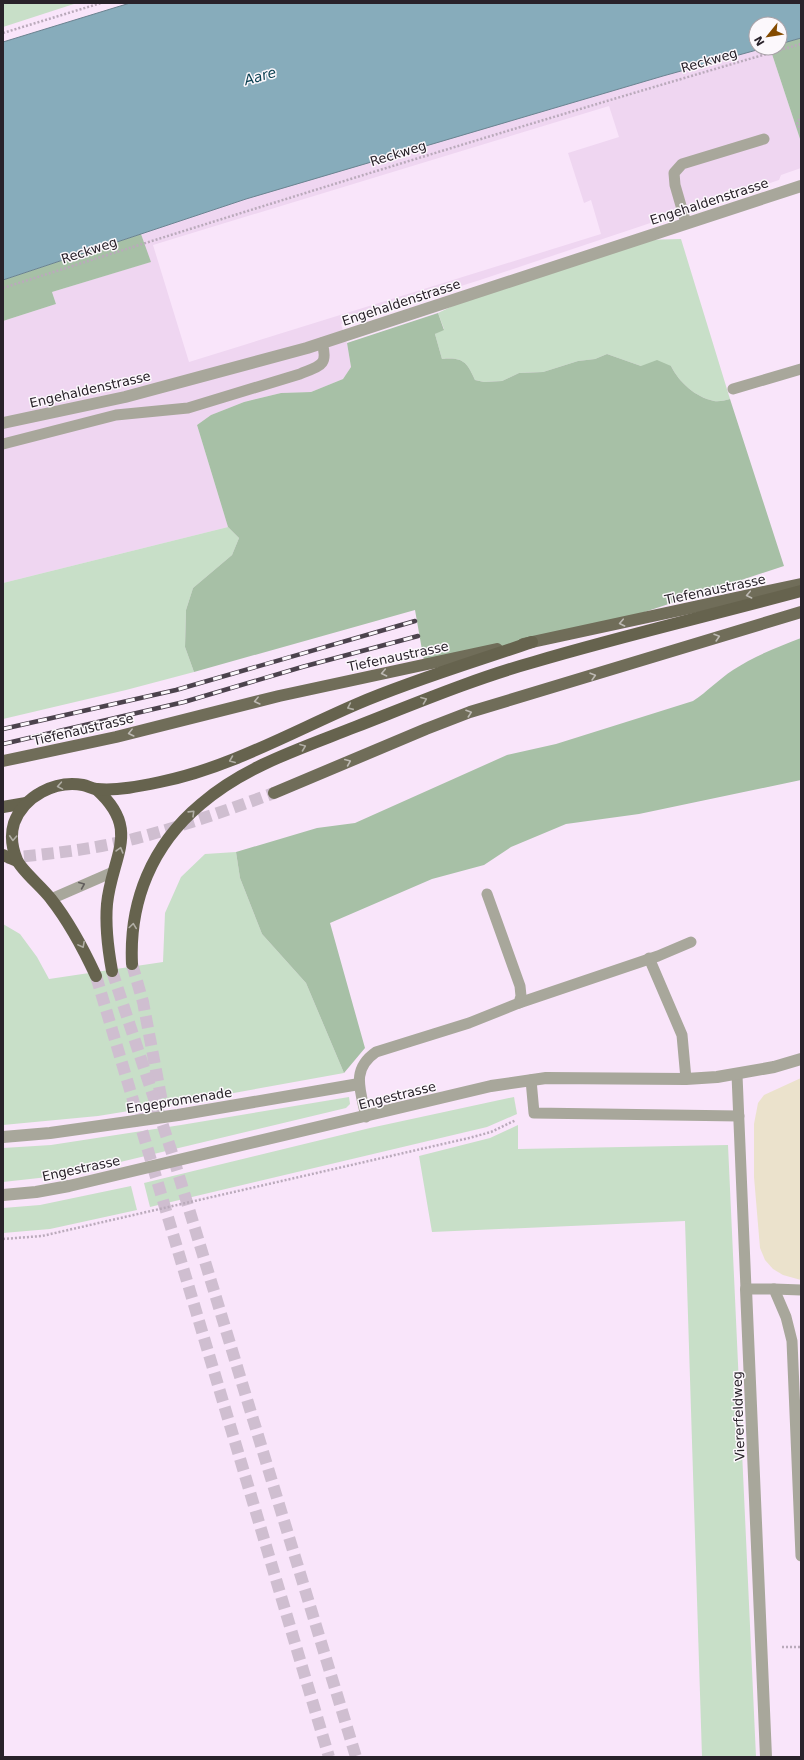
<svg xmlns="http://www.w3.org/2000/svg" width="804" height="1760" font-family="'DejaVu Sans',sans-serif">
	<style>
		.commercial { fill: #ebe2cc }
		.built { fill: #efd6f1; fill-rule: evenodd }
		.green { fill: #c8dfc8 }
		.forest { fill: #a7c0a6 }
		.water { fill: #87acbb; stroke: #6b8390 }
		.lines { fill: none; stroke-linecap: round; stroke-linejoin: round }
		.primary-tunnel { stroke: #cfbed0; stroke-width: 12; stroke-dasharray: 12 6; stroke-linecap: butt }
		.trunk-tunnel { stroke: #cfbed0; stroke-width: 12; stroke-dasharray: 12 6; stroke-linecap: butt }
		.path { stroke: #baaabb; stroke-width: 2.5; stroke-dasharray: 2 2; stroke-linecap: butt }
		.service { stroke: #a8a79b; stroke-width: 11 }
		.pedestrian { stroke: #a8a79b; stroke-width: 12 }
		.minor { stroke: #a8a79b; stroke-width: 12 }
		.tertiary { stroke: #a8a79b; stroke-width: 12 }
		.primary { stroke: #706d59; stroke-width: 12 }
		.trunk { stroke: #66634e; stroke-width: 12 }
		.rail-casing { stroke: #4c434d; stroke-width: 4.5 }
		.rail { stroke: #fcf8fc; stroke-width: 3; stroke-dasharray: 9; stroke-linecap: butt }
		.oneway { stroke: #bdb9b3 }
		.oneway2 { stroke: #b1aea5 }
		.oneway3 { stroke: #625e5d }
		.labels { text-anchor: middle; stroke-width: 3; stroke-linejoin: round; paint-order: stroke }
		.street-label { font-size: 13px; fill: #29222a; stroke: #fcf8fc }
		.water-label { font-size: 14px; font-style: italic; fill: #0e4354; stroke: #fcf8fc }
	</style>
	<rect width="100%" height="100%" fill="#f9e5fa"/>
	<!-- commercial -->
	<polygon class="commercial" points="801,1078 801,1280 783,1275 773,1269 765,1260 760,1248 754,1177 754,1124 758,1103 764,1095"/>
	<!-- built -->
	<path class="built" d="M 764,48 L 770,48 L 801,142 L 801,168 L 781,175 L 779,180 L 480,280 L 341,324 L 347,343 L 351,367 L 343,379 L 311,392 L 281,393 L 244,402 L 211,415 L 197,425 L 228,527 L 3,583 L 3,321 L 56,304 L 52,292 L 150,262 L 141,234 L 246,199 L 663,76 ZM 609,106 L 619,137 L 568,153 L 584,203 L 591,200 L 601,234 L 189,362 L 153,245 Z"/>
	<!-- green -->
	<g class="green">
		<polygon points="3,3 77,3 3,27"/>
		<path d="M 681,239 L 730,399 C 726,400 719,402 714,401 C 695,397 679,382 671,366 L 641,366 L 607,354 L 595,359 L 578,361 L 543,372 L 519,373 L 502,381 L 484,382 L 475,380 C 467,362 463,357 442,359 L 435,334 L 444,329 L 438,313 L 486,290 L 642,240 Z"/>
		<polygon points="228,527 239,538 232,555 193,588 186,610 185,647 194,672 126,690 3,719 3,583"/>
		<polygon points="236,852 240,878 262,934 306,983 344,1073 178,1103 98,1116 3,1125 3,924 20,934 37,957 49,979 163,962 165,913 181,877 205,854"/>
		<polygon points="349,1097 350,1104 346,1108 66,1175 3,1182 3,1148 51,1145 181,1125"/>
		<polygon points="514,1097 517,1114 487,1127 150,1207 144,1183 370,1128"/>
		<polygon points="518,1125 518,1149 728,1145 756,1757 702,1757 685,1221 432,1232 419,1156 490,1138"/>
		<polygon points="131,1186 137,1210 50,1229 3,1233 3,1208 40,1205"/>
	</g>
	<!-- forest -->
	<g class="forest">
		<polygon points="801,38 801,142 770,48 780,48 780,44"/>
		<polygon points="141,234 151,262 52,292 56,304 3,321 3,280"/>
		<path d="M 438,313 L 444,330 L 435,334 L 442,359 C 463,357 467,362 475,380 L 484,382 L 502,381 L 519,373 L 543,372 L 578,361 L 595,359 L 607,354 L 641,366 L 657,360 L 671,366 C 679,382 695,397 714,401 C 719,402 726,400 730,399 L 784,566 L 590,630 L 425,667 L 415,610 L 194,672 L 185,647 L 186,610 L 193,588 L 232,555 L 239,538 L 228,527 L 197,425 L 211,415 L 244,402 L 281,393 L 311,392 L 343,379 L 351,367 L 347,343 Z"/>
		<path d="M 801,638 L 801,780 L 639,814 L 566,824 L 511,847 L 484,865 L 432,879 L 330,923 L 365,1048 L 344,1073 L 306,983 L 262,934 L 240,878 L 236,852 L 317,828 L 355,823 L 507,755 L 556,744 L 693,701 C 707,692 719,679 733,670 C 754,656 778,647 801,638 Z"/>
	</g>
	<!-- water -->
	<polygon class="water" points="130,3 801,3 801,38 780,44 780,24 756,24 756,48 764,48 663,76 246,199 3,280 3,42"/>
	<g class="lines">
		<!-- primary-tunnel -->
		<path class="primary-tunnel" d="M 6,858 C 51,854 97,849 141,837 C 186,825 230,809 274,793"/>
		<!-- trunk-tunnel -->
		<g class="trunk-tunnel">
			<polyline points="132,964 143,1002 162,1102"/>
			<polyline points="112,971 171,1150 356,1757"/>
			<polyline points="96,976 329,1757"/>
		</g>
		<!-- path -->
		<g class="path">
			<polyline points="3,33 101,3"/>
			<polyline points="801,115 797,124 801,130"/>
			<path d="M 3,288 C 268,204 534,121 801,44"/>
			<polyline points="3,1239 42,1236 469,1138 491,1132 516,1120"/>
			<polyline points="782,1647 801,1647"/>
		</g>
		<!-- service -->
		<g class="service">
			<polyline points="686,223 675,185 674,173 682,164 764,139"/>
			<polyline points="733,389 801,369"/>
			<path d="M 3,444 L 116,415 L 188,408 L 300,374 C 319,366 329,366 322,343"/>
			<polyline points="51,899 113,872"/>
			<polyline points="649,958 682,1035 686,1079"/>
			<polyline points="519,1003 658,956 691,942"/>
			<polyline points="737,1075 746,1289 774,1289 786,1317 792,1341 801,1556"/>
			<polyline points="531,1080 534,1113 739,1116"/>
			<path d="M 366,1117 C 361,1091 350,1070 376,1052 L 469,1023 L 519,1003 L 521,996 L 520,986 L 487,894"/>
			<polyline points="774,1289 801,1290"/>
		</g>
		<!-- pedestrian -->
		<g class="pedestrian">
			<polyline points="3,1137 50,1133 178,1115 359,1084"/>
			<polyline points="746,1289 766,1757"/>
		</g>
		<!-- minor -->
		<polyline class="minor" points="3,423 125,397 307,348 801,186"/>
		<!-- tertiary -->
		<polyline class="tertiary" points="3,1195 36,1192 69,1186 491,1086 546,1078 686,1079 717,1077 774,1067 801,1059"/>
		<!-- primary -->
		<g class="primary">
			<polyline points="523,644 801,584"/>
			<polyline points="3,761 116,737 279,696 497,649"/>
			<polyline points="274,793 426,729 470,712 801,612"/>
		</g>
		<!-- trunk -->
		<g class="trunk">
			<path d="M 96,789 C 142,830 112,855 107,904 C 105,927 108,949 112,971"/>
			<polyline points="3,807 26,803"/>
			<polyline points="3,855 17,861"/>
			<path d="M 132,964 C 129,901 152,845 201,804 C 245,766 302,748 355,727 C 414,704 473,679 534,662 C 622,636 712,615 801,591"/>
			<path d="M 96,976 C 83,948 70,923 51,899 C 43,888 21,870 17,860 C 12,848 10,836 14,823 C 24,796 55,780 83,785 C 88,786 92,789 97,789 C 117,791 141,786 160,782 C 229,768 292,732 357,704 C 413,680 474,662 532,642"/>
		</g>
		<!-- rail casing -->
		<g class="rail-casing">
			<g id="rail">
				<polyline points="3,729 176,690 415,621"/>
				<polyline points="3,744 184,702 302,667 418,636"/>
			</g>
		</g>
		<!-- rail -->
		<use href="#rail" class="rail"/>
	</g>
	<!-- one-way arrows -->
	<defs><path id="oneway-chevron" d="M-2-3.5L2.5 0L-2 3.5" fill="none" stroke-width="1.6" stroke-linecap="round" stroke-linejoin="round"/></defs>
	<g class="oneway">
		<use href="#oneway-chevron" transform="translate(749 595) rotate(168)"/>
		<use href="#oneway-chevron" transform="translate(622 623) rotate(168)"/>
		<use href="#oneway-chevron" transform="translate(717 637) rotate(-17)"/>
		<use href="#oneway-chevron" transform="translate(384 673) rotate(168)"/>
		<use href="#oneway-chevron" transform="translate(593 676) rotate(-16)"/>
		<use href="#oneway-chevron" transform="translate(257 701) rotate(166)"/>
		<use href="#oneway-chevron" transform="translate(469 713) rotate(-19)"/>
		<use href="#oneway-chevron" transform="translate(131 733) rotate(166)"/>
		<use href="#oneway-chevron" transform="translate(348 762) rotate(-23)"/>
	</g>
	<g class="oneway2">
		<use href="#oneway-chevron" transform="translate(424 700) rotate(-21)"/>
		<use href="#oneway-chevron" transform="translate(350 707) rotate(156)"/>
		<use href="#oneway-chevron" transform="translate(303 747) rotate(-21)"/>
		<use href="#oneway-chevron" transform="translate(232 760) rotate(158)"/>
		<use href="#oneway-chevron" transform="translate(60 786) rotate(170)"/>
		<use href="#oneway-chevron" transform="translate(192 813) rotate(-44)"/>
		<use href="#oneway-chevron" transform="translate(13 838) rotate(93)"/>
		<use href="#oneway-chevron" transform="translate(120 850) rotate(-74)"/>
		<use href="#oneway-chevron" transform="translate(133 926) rotate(-82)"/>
		<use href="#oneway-chevron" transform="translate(82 945) rotate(62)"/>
	</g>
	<use class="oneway3" href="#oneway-chevron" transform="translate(82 885) rotate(-23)"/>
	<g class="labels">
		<!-- street labels -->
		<g class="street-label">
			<text transform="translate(709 60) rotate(-16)" y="5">Reckweg</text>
			<text transform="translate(398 153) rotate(-17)" y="5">Reckweg</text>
			<text transform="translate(709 201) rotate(-18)" y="5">Engehaldenstrasse</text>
			<text transform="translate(89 250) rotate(-18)" y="5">Reckweg</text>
			<text transform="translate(401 302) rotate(-18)" y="5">Engehaldenstrasse</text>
			<text transform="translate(90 389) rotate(-13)" y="5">Engehaldenstrasse</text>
			<text transform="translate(715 589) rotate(-12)" y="5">Tiefenaustrasse</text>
			<text transform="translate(398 656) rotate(-12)" y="5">Tiefenaustrasse</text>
			<text transform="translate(83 729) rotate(-13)" y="5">Tiefenaustrasse</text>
			<text transform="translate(397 1095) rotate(-14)" y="5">Engestrasse</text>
			<text transform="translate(179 1100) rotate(-9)" y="5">Engepromenade</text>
			<text transform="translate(81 1168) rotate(-12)" y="5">Engestrasse</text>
			<text transform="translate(738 1416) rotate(-92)" y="5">Viererfeldweg</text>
		</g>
		<!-- water labels -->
		<g class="water-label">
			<text transform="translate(260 76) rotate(-16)" y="5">Aare</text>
		</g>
	</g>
	<!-- border -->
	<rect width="804" height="1760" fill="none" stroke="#29222a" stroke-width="8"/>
	<!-- north arrow -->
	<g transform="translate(768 36) rotate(240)"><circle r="19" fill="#fcf8fc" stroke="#a8a2a8"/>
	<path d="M0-3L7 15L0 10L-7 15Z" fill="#844b00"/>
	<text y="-6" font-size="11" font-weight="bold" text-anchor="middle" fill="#29222a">N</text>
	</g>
</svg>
